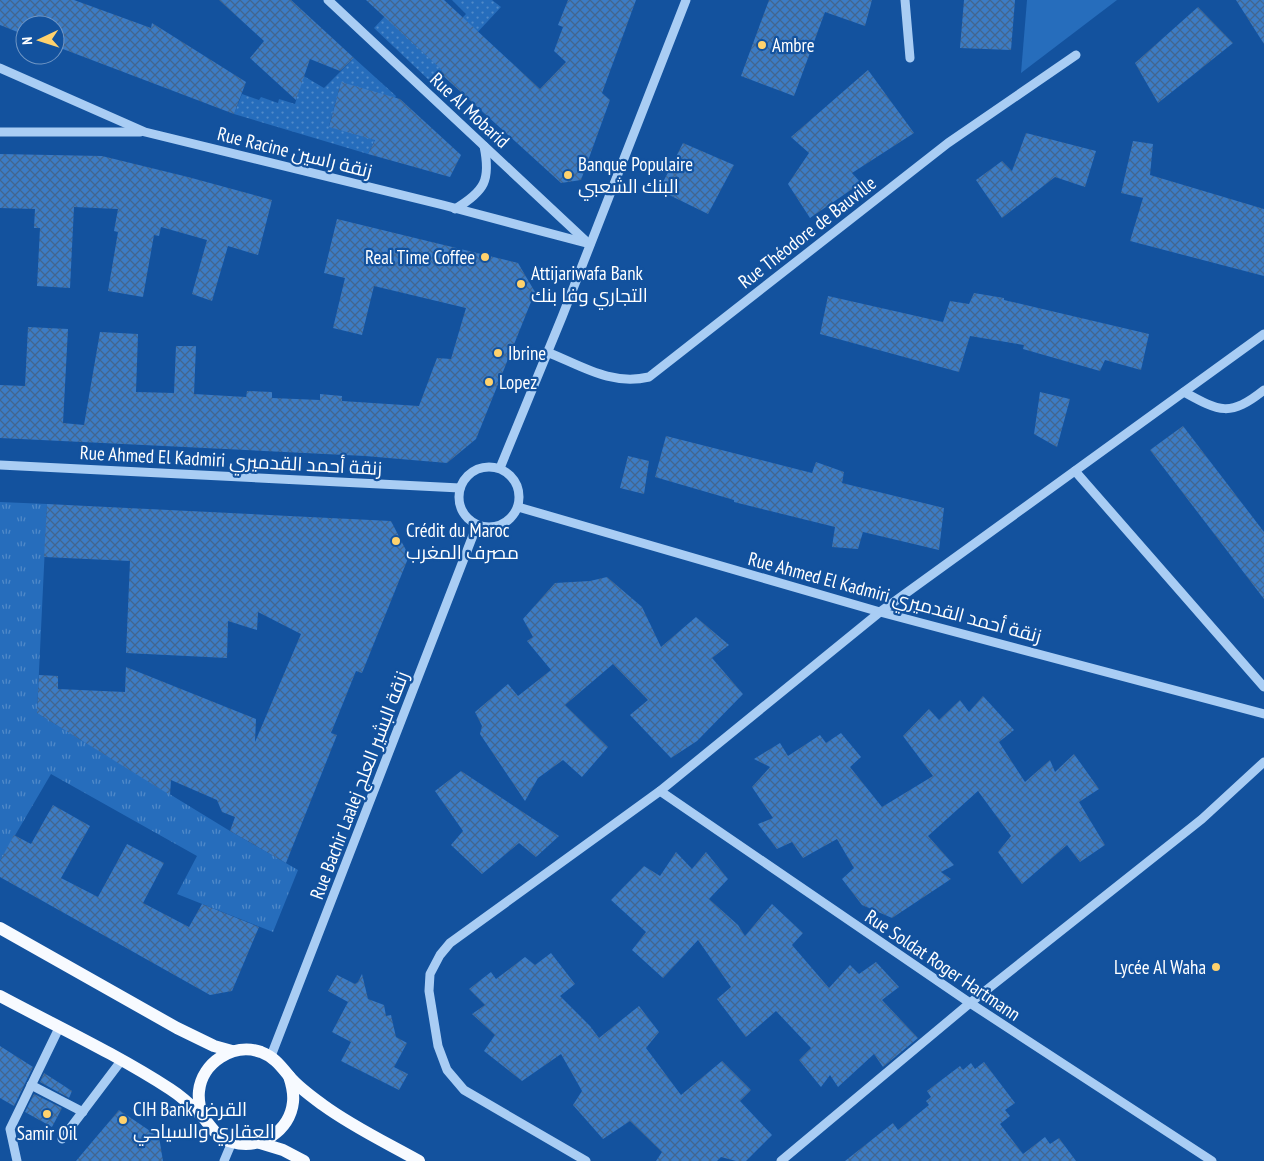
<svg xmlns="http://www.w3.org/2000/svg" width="1264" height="1161" font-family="'PT Sans Narrow',Cairo,sans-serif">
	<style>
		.grass { fill: url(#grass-tufts) }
		.park { fill: #266dbc }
		.garden { fill: url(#garden-dots); fill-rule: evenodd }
		.building { fill: url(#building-cross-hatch) }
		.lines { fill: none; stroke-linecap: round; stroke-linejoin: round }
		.minor { stroke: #a9cdf4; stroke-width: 9 }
		.major { stroke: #f7faff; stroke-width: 12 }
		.poi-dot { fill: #ffd26d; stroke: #13529e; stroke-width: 2 }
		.labels { text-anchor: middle; stroke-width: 4.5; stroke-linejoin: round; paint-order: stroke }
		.poi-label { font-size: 19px; fill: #fff; stroke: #13529e; text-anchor: start }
		.street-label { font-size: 19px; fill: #fff; stroke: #13529e }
	</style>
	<defs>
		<pattern id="grass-tufts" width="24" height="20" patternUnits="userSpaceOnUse" patternTransform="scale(1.25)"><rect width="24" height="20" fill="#266dbc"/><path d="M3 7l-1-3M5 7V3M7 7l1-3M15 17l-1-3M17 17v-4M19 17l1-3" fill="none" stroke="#518ac9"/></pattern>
		<pattern id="garden-dots" width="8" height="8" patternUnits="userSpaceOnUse" patternTransform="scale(1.25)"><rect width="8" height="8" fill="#266dbc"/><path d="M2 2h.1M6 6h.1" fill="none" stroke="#518ac9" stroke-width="1.8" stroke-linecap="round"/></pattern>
		<pattern id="building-cross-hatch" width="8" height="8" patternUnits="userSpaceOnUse" patternTransform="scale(1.25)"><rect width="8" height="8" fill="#3c7cc5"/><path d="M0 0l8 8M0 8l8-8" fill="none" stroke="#43668f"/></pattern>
	</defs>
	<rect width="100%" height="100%" fill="#13529e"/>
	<!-- grass -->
	<polygon class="grass" points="0,502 47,504 37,713 230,831 298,870 273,932 177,894 197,856 51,774 0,861"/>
	<!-- park -->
	<polygon class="park" points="1027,0 1117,0 1021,73"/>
	<!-- garden -->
	<g class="garden">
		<polygon points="400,0 427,56 466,14 452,0 492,0 501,7 431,82 374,28"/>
		<path d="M 258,49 L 324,88 L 354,58 L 396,96 L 368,154 L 234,114 L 242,94 L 259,100 L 261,97 L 278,103 L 279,99 L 295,104 L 300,87 L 269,69 L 254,62 ZM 341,82 L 345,131 L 329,126 Z"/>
	</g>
	<!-- building -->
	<g class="building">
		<polygon points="0,0 74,0 151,28 152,23 246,82 234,114 55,46 55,25 25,25 25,35 0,25"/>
		<polygon points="219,0 291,0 354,58 340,71 310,59 296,100 250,58 264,41"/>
		<polygon points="366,0 444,0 540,89 566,62 554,51 563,27 558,25 568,0 636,0 602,93 610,100 581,180 561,183 440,73 442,70"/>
		<polygon points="769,0 872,0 865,26 825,12 794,96 741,76"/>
		<polygon points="964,0 1015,0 1011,50 960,48"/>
		<polygon points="1236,0 1264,0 1264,44"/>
		<polygon points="1198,7 1233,43 1158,103 1135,63"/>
		<polygon points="868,70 914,133 852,173 861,183 810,218 788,184 809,153 791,137"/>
		<polygon points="341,82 400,99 461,155 450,177 368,154 375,140 329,127"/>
		<polygon points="1026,133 1096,151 1085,187 1055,177 1002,218 976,180 1002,161 1012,171"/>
		<polygon points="1133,141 1153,144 1150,175 1264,209 1264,276 1130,241 1143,198 1121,193"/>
		<polygon points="683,143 734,165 708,214 659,190"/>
		<polygon points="0,154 102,156 188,177 272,200 258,255 228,246 212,301 192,294 207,240 161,227 159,236 154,235 143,297 108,291 118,232 114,231 118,209 74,207 70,288 37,286 40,228 34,228 35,209 0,208"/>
		<polygon points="337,219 518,263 535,292 476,439 447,463 365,456 0,438 0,385 25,386 28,327 68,329 63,423 84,425 100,332 138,334 136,392 174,393 176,346 196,346 194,394 246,397 247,391 272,392 272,398 320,400 320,394 342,396 342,401 419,406 437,358 451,359 466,308 374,286 362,335 333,328 345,278 324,273"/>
		<polygon points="974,293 1004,298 1004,300 1149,334 1141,370 1105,360 1100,371 1023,349 1024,345 970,336 959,372 820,334 828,296 943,322 950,301 969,304"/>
		<polygon points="1040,392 1070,399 1057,447 1034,434"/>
		<polygon points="1183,426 1264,532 1264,599 1150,450"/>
		<polygon points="666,436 812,473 816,462 844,472 842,483 944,508 939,550 863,532 858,549 832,547 835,527 734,502 734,500 655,477"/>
		<polygon points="628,456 649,461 644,494 620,488"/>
		<polygon points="47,504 391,521 409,556 362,673 356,671 331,733 337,735 286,863 230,831 235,817 222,812 217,800 171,780 170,795 37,713 39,675 58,676 58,689 125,692 126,667 256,719 255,742 301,634 258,612 257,630 228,621 227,658 126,653 130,561 44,557"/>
		<polygon points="607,577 642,607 661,647 696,617 729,645 712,658 743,694 697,741 671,758 630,715 648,700 613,664 565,705 608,747 582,777 563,760 538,778 525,801 480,734 482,726 475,712 508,684 518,696 551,670 527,641 533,637 523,619 555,583 590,581"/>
		<polygon points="983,696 1014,730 999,742 1025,782 1050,760 1055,772 1074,754 1099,789 1079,802 1105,845 1080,862 1067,845 1022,884 998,852 1011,836 978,791 928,836 954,865 941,872 951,879 892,918 862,905 842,879 854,868 837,839 803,858 792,842 777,849 758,824 773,818 752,787 770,767 754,759 780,743 788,756 820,735 826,743 841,733 861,757 850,767 882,807 933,776 903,736 929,709 939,720 960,700 969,712"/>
		<polygon points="461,771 559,836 536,857 519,843 482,874 451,845 463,831 435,791"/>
		<polygon points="53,805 90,826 61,878 98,897 127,844 164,863 143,903 189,927 202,904 259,927 232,991 210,995 0,877 0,861 14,835 31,844"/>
		<polygon points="676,852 692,869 706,852 728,879 709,899 738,925 745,936 772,904 803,933 792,945 829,988 850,965 859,974 876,962 899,987 882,1000 918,1038 883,1067 874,1054 838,1087 830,1075 821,1087 799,1060 811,1048 776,1011 746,1037 717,999 731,987 698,940 663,978 632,950 646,932 611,900 644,866 660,876"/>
		<polygon points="551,953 575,984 560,996 590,1026 599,1038 639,1006 659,1032 646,1048 681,1095 722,1061 751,1090 740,1101 772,1135 746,1161 736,1161 721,1157 717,1161 656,1161 662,1152 630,1121 603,1139 573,1105 582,1091 561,1054 522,1081 484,1051 495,1035 472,1014 485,1005 469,989 491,972 496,979 525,957 535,965"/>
		<polygon points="362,974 368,999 384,1005 386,1016 391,1015 396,1037 407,1043 394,1067 408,1074 399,1090 341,1061 351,1042 332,1032 348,1002 328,991 337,975 355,984 358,982"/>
		<polygon points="0,1046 33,1067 14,1106 0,1098"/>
		<polygon points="984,1062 1015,1103 1005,1110 1010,1116 1000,1124 1023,1154 1045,1137 1050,1144 1059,1138 1076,1161 845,1161 893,1123 898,1130 929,1105 926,1101 931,1097 927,1091 960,1066 963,1070 971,1063 975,1069"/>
		<polygon points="44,1073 72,1091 69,1098 40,1082"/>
		<polygon points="34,1094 62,1108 52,1127 25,1112"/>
		<polygon points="119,1110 159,1137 163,1161 76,1161"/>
	</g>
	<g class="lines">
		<!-- minor -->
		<g class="minor">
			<polyline points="328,0 588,243"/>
			<polyline points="905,0 910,58"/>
			<polyline points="0,68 145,132 443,205 590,244"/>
			<polyline points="0,132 140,132"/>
			<path d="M 455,209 C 485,191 491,180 484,146"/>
			<path d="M 547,352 C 582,366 611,386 649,377 L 948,143 L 1076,55"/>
			<path d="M 1184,392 C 1220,412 1230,417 1264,390"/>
			<polyline points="0,465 460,488"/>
			<circle cx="489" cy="497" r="30"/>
			<polyline points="500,468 562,317 686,0"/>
			<polyline points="1075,471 1264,687"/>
			<polyline points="518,507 880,612 1264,714"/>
			<polyline points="660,791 970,1003 1212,1161"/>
			<polyline points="271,1056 477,525"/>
			<polyline points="31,1085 83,1112"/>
			<polyline points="62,1139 121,1061"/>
			<polyline points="17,1161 10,1129 59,1028"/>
			<polyline points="224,1161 232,1142"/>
			<polyline points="586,1161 464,1090 447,1070 438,1046 429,991 430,974 440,955 450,943 660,791 880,612 1264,334"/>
			<polyline points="781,1161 970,1003 1202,819 1264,762"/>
		</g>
		<!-- major -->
		<g class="major">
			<polyline points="0,928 177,1028 214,1046 232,1051"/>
			<path d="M 0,996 C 56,1026 116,1054 170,1089 C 181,1096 192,1106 202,1116 C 212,1127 216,1138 232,1142 C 260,1150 290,1131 293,1102 C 294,1093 292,1085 289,1076"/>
			<path d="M 203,1117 C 200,1109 198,1100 199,1091 C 202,1063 233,1042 261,1052 C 274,1057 280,1065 289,1076 C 298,1087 312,1097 323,1105 C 353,1127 387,1143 419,1161"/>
			<polyline points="260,1143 283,1150 304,1161"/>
		</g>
	</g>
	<!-- markers -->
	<g class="poi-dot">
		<circle cx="762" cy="45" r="5"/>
		<circle cx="568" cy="175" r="5"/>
		<circle cx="485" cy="257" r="5"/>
		<circle cx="521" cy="284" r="5"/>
		<circle cx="498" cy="353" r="5"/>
		<circle cx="489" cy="382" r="5"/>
		<circle cx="396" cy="541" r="5"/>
		<circle cx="1216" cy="967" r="5"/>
		<circle cx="47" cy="1114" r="5"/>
		<circle cx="123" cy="1120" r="5"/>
	</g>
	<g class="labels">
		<!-- poi labels -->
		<g class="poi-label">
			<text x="772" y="52">Ambre</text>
			<text x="578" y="171">Banque Populaire<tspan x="578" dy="22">البنك الشعبي</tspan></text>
			<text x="475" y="264" text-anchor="end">Real Time Coffee</text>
			<text x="531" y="280">Attijariwafa Bank<tspan x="531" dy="22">التجاري وفا بنك</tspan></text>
			<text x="508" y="360">Ibrine</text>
			<text x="499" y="389">Lopez</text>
			<text x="406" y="537">Crédit du Maroc<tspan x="406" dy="22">مصرف المغرب</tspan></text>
			<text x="1206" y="974" text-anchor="end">Lycée Al Waha</text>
			<text x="133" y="1116">CIH Bank القرض<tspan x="133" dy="22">العقاري والسياحي</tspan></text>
			<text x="47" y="1140" text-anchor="middle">Samir Oil</text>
		</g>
		<!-- street labels -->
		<g class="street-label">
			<text transform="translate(470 110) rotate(43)" y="7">Rue Al Mobarid</text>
			<text transform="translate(295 152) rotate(14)" y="7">Rue Racine زنقة راسين</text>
			<text transform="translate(807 232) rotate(-38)" y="7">Rue Théodore de Bauville</text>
			<text transform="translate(231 460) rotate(3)" y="7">Rue Ahmed El Kadmiri زنقة أحمد القدميري</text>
			<text transform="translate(895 597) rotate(15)" y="7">Rue Ahmed El Kadmiri زنقة أحمد القدميري</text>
			<text transform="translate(359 785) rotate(-69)" y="7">Rue Bachir Laalej زنقة البشير العلج</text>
			<text transform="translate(943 965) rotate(34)" y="7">Rue Soldat Roger Hartmann</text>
		</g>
	</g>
	<!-- north arrow -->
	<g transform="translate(40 40) rotate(266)"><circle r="24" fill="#13529e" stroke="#7197c5"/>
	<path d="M0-4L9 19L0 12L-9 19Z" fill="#ffd26d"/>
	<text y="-8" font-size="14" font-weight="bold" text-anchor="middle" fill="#ffffff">N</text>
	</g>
</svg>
